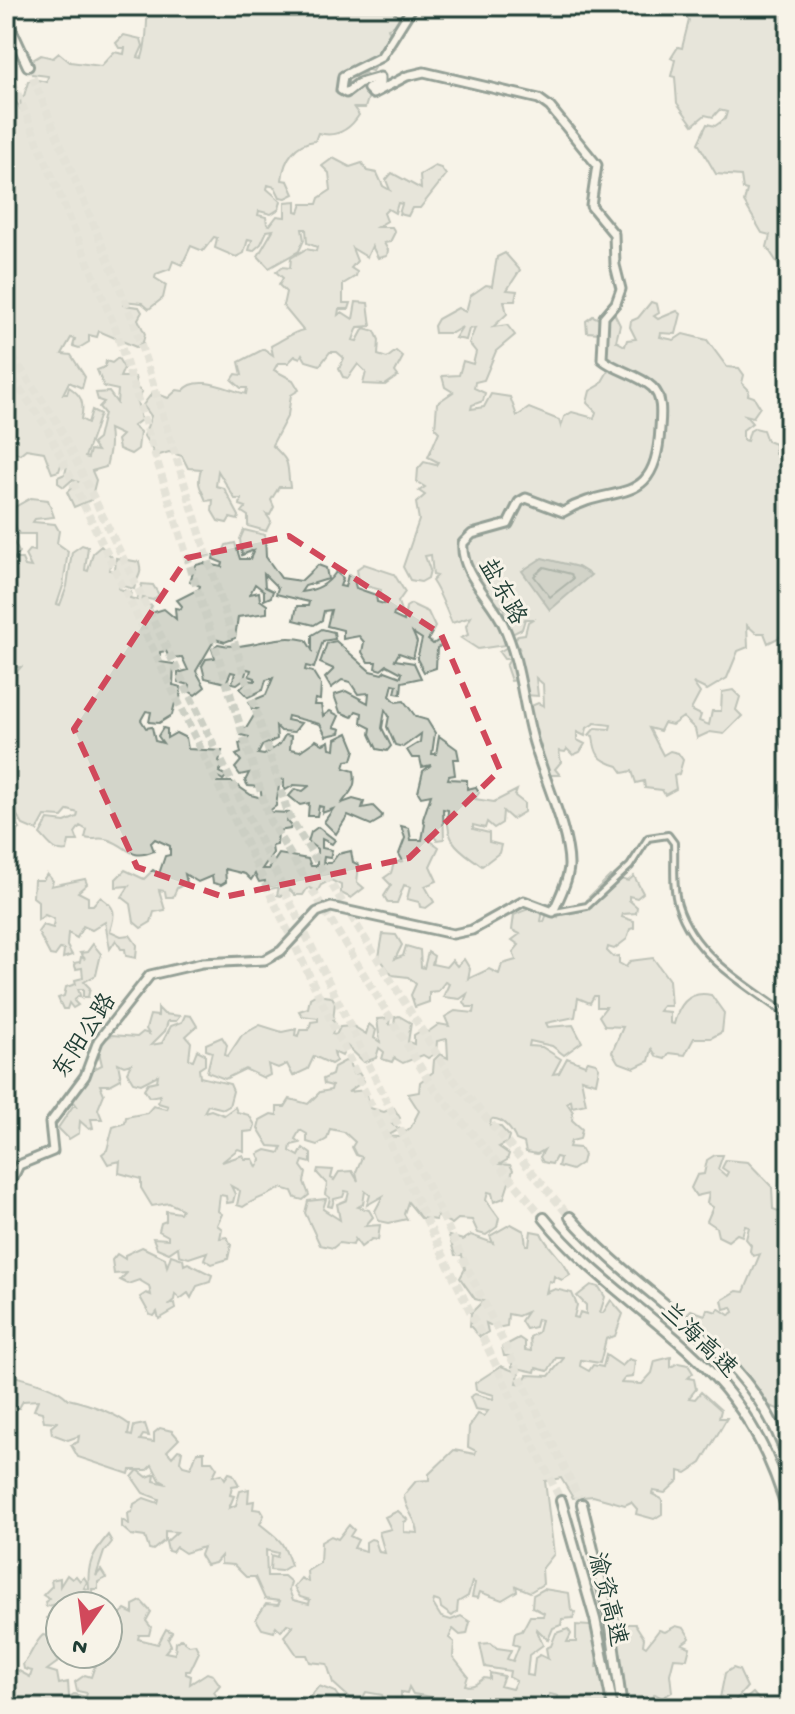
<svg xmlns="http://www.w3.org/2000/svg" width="795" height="1714" font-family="'Gochi Hand','LXGW WenKai TC',sans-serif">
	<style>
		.green { fill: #d3d5ca; stroke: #79897f; stroke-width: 2 }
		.water { fill: #a4ada3; stroke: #6f8077; stroke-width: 2 }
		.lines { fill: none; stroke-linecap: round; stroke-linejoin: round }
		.shore { stroke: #546a60; stroke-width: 2 }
		.motorway-tunnel { stroke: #cccfc4; stroke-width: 8; stroke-dasharray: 8 4; stroke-linecap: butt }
		.tertiary-casing { stroke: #1f3d34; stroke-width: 10 }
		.trunk-casing { stroke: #1f3d34; stroke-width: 13 }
		.motorway-casing { stroke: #1f3d34; stroke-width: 14 }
		.tertiary { stroke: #f7f3e8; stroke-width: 4 }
		.trunk { stroke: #f7f3e8; stroke-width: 7 }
		.motorway { stroke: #f7f3e8; stroke-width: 8 }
		.rail-casing { stroke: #1f3d34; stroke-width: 5 }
		.rail { stroke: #f7f3e8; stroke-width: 2; stroke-dasharray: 6; stroke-linecap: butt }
		.marked { fill: none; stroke: #d1495b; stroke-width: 6; stroke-dasharray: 16 10; stroke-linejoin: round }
		.labels { text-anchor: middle; stroke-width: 6; stroke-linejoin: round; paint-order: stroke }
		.street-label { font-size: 24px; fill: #1f3d34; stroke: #f7f3e8 }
	</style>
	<rect width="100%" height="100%" fill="#f7f3e8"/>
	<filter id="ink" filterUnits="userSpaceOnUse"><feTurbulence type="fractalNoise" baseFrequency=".0125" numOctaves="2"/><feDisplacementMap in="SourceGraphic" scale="16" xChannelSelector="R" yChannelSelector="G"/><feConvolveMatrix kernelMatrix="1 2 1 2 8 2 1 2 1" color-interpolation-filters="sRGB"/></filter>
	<g filter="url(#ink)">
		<!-- green -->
		<g class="green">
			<path d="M 148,6 L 388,6 L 399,17 L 397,25 L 388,28 L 395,47 L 386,57 L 380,58 L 372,71 L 364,69 L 356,74 L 355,79 L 365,73 L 374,80 L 365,108 L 354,108 L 359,115 C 350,129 337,138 318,133 L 315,141 C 296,143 284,158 282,180 L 288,181 L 294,194 L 286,198 L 280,197 L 275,187 L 268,185 L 267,189 L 281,201 L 279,209 L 271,214 L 259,211 L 258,215 L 266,217 L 267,224 L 270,225 L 277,216 L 285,217 L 285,202 L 296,201 L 296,211 L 299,212 L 302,204 L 317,204 L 319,198 L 331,190 L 329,173 L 322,166 L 333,158 L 350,167 L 362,163 L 367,171 L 377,173 L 383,186 L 390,190 L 386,180 L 392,173 L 421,189 L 420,175 L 435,166 L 441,168 L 446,175 L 420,208 L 412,208 L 408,216 L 399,214 L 402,204 L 398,203 L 395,213 L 388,209 L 384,213 L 387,221 L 377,227 L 392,227 L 395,232 L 390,242 L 384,243 L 388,250 L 387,256 L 378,258 L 372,246 L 367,257 L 352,248 L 357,261 L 351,268 L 357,272 L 356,276 L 343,284 L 343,303 L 351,303 L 349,309 L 339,309 L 338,315 L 342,312 L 353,319 L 356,302 L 368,303 L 371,326 L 358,327 L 353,340 L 357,341 L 364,328 L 375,331 L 379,340 L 378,355 L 387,358 L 396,351 L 403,357 L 395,372 L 398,376 L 385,385 L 363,384 L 366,372 L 358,364 L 348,378 L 343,377 L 339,369 L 344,358 L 337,352 L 330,352 L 320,365 L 306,361 L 302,354 L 300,358 L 295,356 L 288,363 L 278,363 L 274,370 L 293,380 L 299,390 L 291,395 L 288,415 L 272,445 C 292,464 286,461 290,487 L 279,487 L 271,500 L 274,507 L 270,515 L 266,514 L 271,521 L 266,531 L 248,526 L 248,516 L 242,512 L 246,507 L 240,505 L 241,499 L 235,499 L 218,471 L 216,486 L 224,488 L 239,516 L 238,520 L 230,518 L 227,523 L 218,521 L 212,511 L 213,500 L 206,501 C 201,487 196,486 201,469 L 188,468 L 182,456 L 169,452 L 156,456 L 144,436 L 151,416 L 143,405 L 153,392 L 168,398 L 177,390 L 183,391 C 197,373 229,390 246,394 L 247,388 L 241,388 L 232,380 L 236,374 L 242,375 L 239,362 L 264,349 L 273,355 L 271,346 C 281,341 293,332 303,330 L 283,306 L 286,292 L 279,285 L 283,278 L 276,272 L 282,267 L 290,268 L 291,258 L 306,249 L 316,251 L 317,247 L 307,243 L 306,229 L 302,229 L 304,240 L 299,251 L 269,268 L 258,256 L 273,230 L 267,231 L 261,244 L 253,251 L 249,250 L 252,240 L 248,239 L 244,253 L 236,257 L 215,248 L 217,238 L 214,237 L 203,251 L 191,246 L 182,265 L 173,261 L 170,269 L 156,274 L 155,278 L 166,285 L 163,298 L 149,309 L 142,303 L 123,301 L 123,305 L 139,307 L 142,312 L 138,319 L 145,334 L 143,342 L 136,347 L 99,331 L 97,337 L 89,335 L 89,342 L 79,348 L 73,346 L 75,339 L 71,338 L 62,354 L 71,355 L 85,377 L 82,388 L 69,382 L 63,394 L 67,394 L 69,387 C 81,395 85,402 81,419 L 88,423 L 92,410 L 100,414 L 85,457 L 88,458 L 90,450 L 97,451 L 92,444 L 98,439 L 104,413 L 99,407 L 104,402 L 98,400 L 96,393 L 109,392 L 117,403 L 118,390 L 104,387 L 97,370 L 105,367 L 106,361 L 112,363 L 118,358 L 124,368 L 120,377 L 135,377 L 137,388 L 142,392 L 137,401 L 141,420 L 133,426 L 140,432 L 138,449 L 131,454 L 119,449 L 117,440 L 122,435 L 109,429 C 111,444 110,451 106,467 L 92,471 L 96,480 L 91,500 L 74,507 L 67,492 L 78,482 L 72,480 L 64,487 L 58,483 L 58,477 L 65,474 L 67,466 L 61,465 L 59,471 L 52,473 L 44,452 L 26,449 L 20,454 L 6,449 L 6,100 L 15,100 L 21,110 L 20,97 L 24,96 L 28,82 L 33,79 L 47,82 L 48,76 L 32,74 L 29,69 L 31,61 L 41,55 L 53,58 L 59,53 L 70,62 L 101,66 L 114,52 L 124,54 L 125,48 L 119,48 L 116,43 L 124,35 L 141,39 L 143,46 L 138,57 L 142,58 C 148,39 146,25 148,6 Z"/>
			<polygon points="684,6 789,6 789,270 780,267 767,247 770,235 762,233 744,202 747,190 743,189 741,176 716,174 698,143 707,124 715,126 725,119 727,112 719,110 713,117 705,115 693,125 677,103 675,77 671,76 675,60 671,58 678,47 682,48 689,20 682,14"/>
			<path d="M 505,253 L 520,270 L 507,290 L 517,291 L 515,301 L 504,301 L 507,314 L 493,327 L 507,325 L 515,335 L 496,351 L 484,380 L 475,382 L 474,388 L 485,393 L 483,401 L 472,405 L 471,409 L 484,407 L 491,394 L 510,397 L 517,416 L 529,408 L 559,420 L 561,427 L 564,417 L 572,412 L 594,418 L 596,412 L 587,403 L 590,391 L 600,385 L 611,366 L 598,352 L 600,333 L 587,332 L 586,321 L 593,316 L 601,320 L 603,312 L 614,313 L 620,325 L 616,341 L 625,346 L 627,340 L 636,339 L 630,327 L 631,321 L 638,318 L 651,302 L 657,304 L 659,313 L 654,316 L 658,319 L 677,311 L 681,314 L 676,334 L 661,333 L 660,337 L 674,340 L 683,334 L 707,340 L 727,367 L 739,368 L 744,375 L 742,383 L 749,390 L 748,395 L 754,397 L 760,407 L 753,417 L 745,415 L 752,423 L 743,430 L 743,440 L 747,441 L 750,431 L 755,428 L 763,430 L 767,441 L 775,444 L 775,454 L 783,454 L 786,459 L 781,464 L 788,468 L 789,465 L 788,633 L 768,643 L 764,633 L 756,633 L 747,625 L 748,647 L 738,651 L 727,678 L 707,690 L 693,683 L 700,693 L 691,710 L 701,715 L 699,721 L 709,725 L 712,711 L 721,711 L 722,692 L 733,690 L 740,697 L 736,710 L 742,716 L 724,734 L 710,732 L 697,738 L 695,729 L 683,717 L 672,725 L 664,723 L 660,731 L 649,728 L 663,755 L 670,751 L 678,753 L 683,760 L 679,774 L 674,776 L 676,789 L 665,795 L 662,790 L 645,788 L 644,781 L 636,783 L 632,771 L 623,773 L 618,766 C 597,760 595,753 593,736 L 589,735 L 595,728 L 610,729 L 611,725 L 595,723 L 587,728 L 585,736 L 577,732 L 577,740 L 585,744 L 580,752 L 573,755 L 567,749 L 565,752 L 559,751 L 561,762 L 555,769 L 560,775 L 542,775 L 535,751 L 537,742 L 527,732 L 529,707 L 538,703 L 544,706 L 543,684 L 536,678 L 538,696 L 525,695 L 516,686 L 518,680 L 511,681 L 506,666 L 510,659 L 504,659 L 499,652 L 509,646 L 519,648 L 515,640 L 518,635 L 525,634 L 528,622 L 533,619 L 525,619 L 522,629 L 510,635 L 502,620 L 505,608 L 494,603 L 495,609 L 500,611 L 498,621 L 505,645 L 478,649 L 461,638 L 468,635 L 466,626 L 471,617 L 452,623 C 446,610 440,592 432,581 L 437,576 L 433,575 L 431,555 L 425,556 L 430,570 L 428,578 L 421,582 L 410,580 L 403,567 L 419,520 L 416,503 L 425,495 L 419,491 L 425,487 L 417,482 L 418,469 L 424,462 L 436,465 L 438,462 L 428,457 L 439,432 L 435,428 L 437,403 L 453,392 L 445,387 L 442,376 L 459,375 L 463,361 L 473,364 L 476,352 L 469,343 L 475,328 L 469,329 L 466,340 L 455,338 L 462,327 L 452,333 L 435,333 L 434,326 L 438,319 L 458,308 L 466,312 L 470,296 L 486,285 L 492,286 L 497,257 Z"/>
			<path d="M 31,498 L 48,500 L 54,517 L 35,519 L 33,522 L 55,524 L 59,531 L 57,543 L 68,551 L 63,586 L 57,604 L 60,605 L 67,586 L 72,552 L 82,545 L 88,547 L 85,570 L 88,571 L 93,553 L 101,546 L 112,557 L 109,570 L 115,571 L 116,558 L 139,562 C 143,576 137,575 134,589 L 120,585 L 119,589 L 131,592 L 130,598 L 137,600 L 142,584 L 153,585 L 159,595 L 153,600 L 143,598 L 142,602 L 152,606 L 148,614 L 164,609 L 176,619 L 175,608 L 181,609 L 182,606 L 177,600 L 199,589 L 200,586 L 190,581 L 196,565 L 204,563 L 222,567 L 223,563 L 213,559 L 214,555 L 224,550 L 226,545 L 235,543 L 240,559 L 250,559 L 254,550 L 242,555 L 240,539 L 244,530 L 265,535 L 266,557 L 281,578 L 301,581 L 318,565 L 326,568 L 328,579 L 305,586 L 301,592 C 317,590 327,585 336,572 L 343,578 L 340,586 L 345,587 L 348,575 L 353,576 L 356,588 L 376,595 L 377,602 L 384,604 L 386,598 L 380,596 L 381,590 L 359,584 L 357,569 L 364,564 L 394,574 L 405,592 L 398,602 L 402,614 L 394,613 L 393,616 L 404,621 L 406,607 L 411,604 L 428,612 L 435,627 L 428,640 L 433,644 L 441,639 L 444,644 L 437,648 L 436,668 L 424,672 L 417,659 L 422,639 L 413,633 L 417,642 L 413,658 L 399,653 L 395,660 L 414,663 L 421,678 L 402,682 L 401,694 L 395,693 L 397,685 L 393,684 L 390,696 L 396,702 L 404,701 L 416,717 L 427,720 L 435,733 L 432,754 L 436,754 L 439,736 L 457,749 L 459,759 L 453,759 L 455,775 L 449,776 L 448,779 L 467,780 L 467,789 L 476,787 L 479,792 L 475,799 L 494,802 L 517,790 L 515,796 L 524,803 L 524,812 L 512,819 L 503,811 L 502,823 L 494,828 L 487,822 L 485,828 L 473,825 L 473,829 L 489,833 L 489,842 L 501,845 L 499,853 L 482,866 C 460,849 445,845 448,810 L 443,809 L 444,839 L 437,840 L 432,834 L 428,839 L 439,847 L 430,866 L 437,881 L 425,886 L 434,902 L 426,908 L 420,907 L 419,902 L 407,899 L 410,887 L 404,885 L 397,903 L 388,903 L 384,896 L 391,885 L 384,878 L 391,873 L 394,863 L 403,861 L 399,854 L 405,838 L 401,826 L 409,828 L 411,840 L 422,840 L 425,824 L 423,819 L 431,795 L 421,797 L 418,792 L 423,771 L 431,765 L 422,767 L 420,758 L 412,758 L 407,750 L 420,742 L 421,734 L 403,747 L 395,745 L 387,727 L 389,716 L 385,710 L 382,728 L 391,746 L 387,751 L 377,749 L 370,734 L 371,728 L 361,723 L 362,713 L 356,711 L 352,717 L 340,712 L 334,695 L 346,691 L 368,703 L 369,693 L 358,694 L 350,682 L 342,680 L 331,688 L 325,678 L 334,669 L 320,663 L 327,643 L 336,641 L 370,671 L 382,674 L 385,671 L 401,677 L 402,673 L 387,665 L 381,670 L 375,668 L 376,662 L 368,662 L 362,652 L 364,642 L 359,636 L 343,639 L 343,630 L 327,626 L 331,610 L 324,611 L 322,620 L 314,625 L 294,620 L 297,606 L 308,606 L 309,602 L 276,594 L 278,588 L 264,574 L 265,587 L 273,591 L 271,597 L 264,600 L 264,591 L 255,584 L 250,594 L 259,592 L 260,600 L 267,605 L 267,613 L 238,617 L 235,638 L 225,642 L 215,639 L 196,671 L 205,687 L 195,695 L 189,691 L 190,685 L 178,682 L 178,673 L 188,670 L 182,657 L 169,658 L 166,651 L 160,652 L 160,662 L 174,664 L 173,685 L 181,687 L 180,700 L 175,703 L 172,715 L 159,723 L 149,722 L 151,712 L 146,711 L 141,720 L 146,728 L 152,727 L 155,741 L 163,743 L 158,736 L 163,728 L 167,729 L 167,738 L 176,733 L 186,738 L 188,749 L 222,751 L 219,761 L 223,765 L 219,772 L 227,776 L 223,780 L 216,776 L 217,782 L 232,782 L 251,795 L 262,798 L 260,787 L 248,786 L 245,781 L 249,773 L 240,775 L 235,768 L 241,761 L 236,755 L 241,753 L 239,743 L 245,744 L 249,737 L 241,735 L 240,730 L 247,727 L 258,709 L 252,709 L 249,702 L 266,695 L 273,678 L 266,680 L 263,690 L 248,697 L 240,689 L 248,680 L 255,681 L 255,678 L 249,676 L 251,670 L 247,669 L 244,679 L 237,684 L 232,683 L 235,673 L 231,672 L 226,683 L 205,678 L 202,666 L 206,659 L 215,658 L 212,649 L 218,644 C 251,652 271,632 306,640 L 312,650 L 312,635 L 322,629 L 334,632 L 335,639 L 323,641 L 314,668 L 306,666 L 305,670 L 313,672 L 321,685 L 320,700 L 315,699 L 314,705 L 321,705 L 323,716 L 330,711 L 339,716 L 334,727 L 341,729 L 340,733 L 326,736 L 320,724 L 288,716 L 287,720 L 301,723 L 294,732 L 281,731 L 276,726 L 277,739 L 262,746 L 258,754 L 264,755 L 280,744 L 285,735 L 291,736 L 290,749 L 300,751 L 316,740 L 323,744 L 329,741 L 330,748 L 335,749 L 336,739 L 348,733 L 355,750 L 352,760 L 346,761 L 344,768 L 354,771 C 357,788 350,792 342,803 L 353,799 L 364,802 L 362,808 L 373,806 L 382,815 L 381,819 L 371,825 L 348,815 L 336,834 L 324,822 L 333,809 L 322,813 L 323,807 L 319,806 L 317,816 L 308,816 L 309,803 L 300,805 L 289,796 L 295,789 L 303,791 L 309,786 L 294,785 L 284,791 L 284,780 L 280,779 L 276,806 L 268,812 L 289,813 L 287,821 L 291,825 L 290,829 L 278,831 L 277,845 L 272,846 L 273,853 L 262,869 L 269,869 L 279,854 L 308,859 L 311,866 L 317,866 L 317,849 L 308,842 L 311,832 L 318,827 L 335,840 L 332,844 L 322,839 L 322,848 L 332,850 L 330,858 L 324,857 L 323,863 L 331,863 L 338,854 L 351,851 L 353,862 L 359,865 L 357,882 L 364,888 L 351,898 L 341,893 L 341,885 L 331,880 L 321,885 L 317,892 L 308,887 L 303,895 L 295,895 L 290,890 L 281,896 L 277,895 L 279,887 L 266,890 L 265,881 L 259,882 L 255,874 L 251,880 L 245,874 L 225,869 L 226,882 L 221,885 L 213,883 L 212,876 L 198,882 L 185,874 L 187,883 L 177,888 L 173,897 L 166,897 L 165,891 L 159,890 L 165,910 L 154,912 L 151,922 L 141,928 L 134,922 L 131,904 L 122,897 L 129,886 L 116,887 L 116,879 L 125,870 L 144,879 L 153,870 L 159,874 L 165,856 L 170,855 L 170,846 L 155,839 L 151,843 L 154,851 C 129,861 130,847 109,840 C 98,836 96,841 85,838 L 87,830 L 80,826 L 75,833 L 78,841 L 69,841 L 67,851 C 54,854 47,840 40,834 L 48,820 L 65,822 L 77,817 L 78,813 L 68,810 L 62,817 L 45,816 L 37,831 L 23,825 L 15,812 L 7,810 L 6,814 L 12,816 L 20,829 L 6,836 L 6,684 L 21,667 L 10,668 L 15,646 L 8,649 L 6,658 L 6,604 L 9,601 L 6,600 L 6,542 L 13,541 L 19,552 L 14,559 L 22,559 L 25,566 L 31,567 L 25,555 L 29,550 L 35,551 L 35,534 L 19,534 L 12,519 L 15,507 Z"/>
			<path d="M 47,874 L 53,881 L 51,886 L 85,879 L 87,884 L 78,892 L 88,897 L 88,905 L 93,905 L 100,897 C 116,907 116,913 110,931 L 121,936 L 130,935 L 137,945 L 136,958 L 126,956 L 125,949 L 121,949 L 116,940 L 110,949 L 105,922 L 92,930 L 83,926 L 77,938 L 68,933 L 67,946 L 72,955 L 63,958 L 64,950 L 60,949 L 55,956 L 50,955 L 38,932 L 43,925 L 53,928 L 54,919 L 45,915 L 38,920 L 38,901 L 33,897 L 34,880 L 43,880 Z"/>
			<path d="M 610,876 L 628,881 L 634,876 L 643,893 L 637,898 L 629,896 L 629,900 L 637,907 L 636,913 L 623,914 L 622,917 L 634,921 L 634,928 L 630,929 L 627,939 L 614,949 L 608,947 L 607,951 L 613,957 L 619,956 L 619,963 L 626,967 L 630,961 L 653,958 L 669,980 L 671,1006 L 663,1006 L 659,1011 L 670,1012 L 670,1023 L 674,1024 C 679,1004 689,990 711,995 L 724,1013 L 722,1032 L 711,1038 L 694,1038 L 685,1055 L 669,1053 L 665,1059 L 657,1057 L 652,1049 L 649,1061 L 634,1068 L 618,1062 L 612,1052 L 623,1027 L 605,1026 L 599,1016 L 606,1007 L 597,1007 L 597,996 L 594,996 L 590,1003 L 578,998 L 575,1017 L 546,1023 L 548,1027 L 573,1025 L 582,1042 L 564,1055 L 552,1046 L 530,1041 L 529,1046 L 542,1047 L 561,1059 L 553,1074 L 559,1073 L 567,1058 L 585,1065 L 588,1061 L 596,1063 L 599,1068 L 596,1083 L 581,1079 L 586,1104 L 572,1107 L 571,1100 L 567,1103 L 573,1112 L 572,1120 L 582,1129 L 580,1139 L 571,1141 L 569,1147 L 580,1148 L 584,1155 L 582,1163 L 572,1170 L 558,1166 L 560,1158 L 556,1157 L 552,1164 L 543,1162 L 540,1157 L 544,1150 L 537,1154 L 526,1152 L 524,1143 L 516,1140 C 513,1132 503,1117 491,1119 L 490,1125 L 500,1126 L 509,1136 L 507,1143 L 499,1147 L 509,1154 L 507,1160 L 500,1164 L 510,1165 L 513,1170 L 504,1198 L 494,1202 L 492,1193 L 488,1192 L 486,1200 L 499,1218 L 497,1227 L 486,1235 L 478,1233 L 472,1220 L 458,1219 L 452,1224 L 437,1216 L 436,1220 L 421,1218 L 408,1202 L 404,1214 L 407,1219 L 389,1223 L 379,1221 L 375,1211 L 383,1196 L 367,1205 L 370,1195 L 365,1191 L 363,1204 L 358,1207 L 369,1210 L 373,1217 L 365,1226 L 380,1225 L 378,1240 L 372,1239 L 361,1247 L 355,1239 L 353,1245 L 339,1243 L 333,1248 L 320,1245 L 305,1213 L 308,1201 L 326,1199 L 323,1209 L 340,1220 L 337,1204 L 347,1200 L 349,1192 L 345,1191 L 343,1197 L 334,1199 L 332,1207 L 328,1206 L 330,1198 L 325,1194 L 327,1184 L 317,1173 L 318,1169 L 333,1170 L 331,1178 L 334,1180 L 339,1172 L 352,1171 L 358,1181 L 356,1172 L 362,1157 L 356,1155 L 352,1147 L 355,1142 L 344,1132 L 330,1129 L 327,1139 L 317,1145 L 307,1142 L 307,1134 L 300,1130 L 295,1139 L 300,1143 L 291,1145 L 290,1151 L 299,1156 L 303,1148 L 311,1154 L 311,1163 L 303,1161 L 301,1166 L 306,1173 L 304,1182 L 309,1195 L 303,1200 L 295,1198 L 292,1191 L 281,1188 C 269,1196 255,1198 243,1207 L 237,1205 L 240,1191 L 231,1186 L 235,1194 L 233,1202 L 227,1203 L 226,1196 L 220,1195 L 218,1211 L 222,1214 L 217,1225 L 222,1229 L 220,1238 L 227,1237 L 231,1245 L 228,1259 L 212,1264 L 204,1259 L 207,1252 L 189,1258 L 179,1255 L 178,1247 L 169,1253 L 157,1248 L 153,1238 L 168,1239 L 168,1236 L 159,1231 L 161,1223 L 166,1221 L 166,1211 L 180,1213 L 182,1209 L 169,1203 L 152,1206 L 141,1188 L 141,1179 L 119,1173 L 120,1161 L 108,1164 L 102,1154 L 107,1150 L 113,1127 L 125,1123 L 126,1117 L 147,1113 L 153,1106 L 167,1109 L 168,1106 L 158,1103 L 160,1095 L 149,1097 L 144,1089 L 148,1083 L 157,1081 L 158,1075 L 141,1084 L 133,1082 L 127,1072 L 131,1064 L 124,1066 L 118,1063 L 121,1079 L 110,1085 L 100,1085 L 104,1094 L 98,1109 L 102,1119 L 91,1119 L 93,1128 L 89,1129 L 80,1121 L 79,1133 L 69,1139 L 58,1128 L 73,1106 L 77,1106 L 72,1099 L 90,1071 L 102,1065 L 99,1052 L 102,1042 L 112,1035 L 137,1037 L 143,1032 L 149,1034 L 146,1029 L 150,1015 L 158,1016 L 158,1008 L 164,1014 L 180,1016 L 176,1021 L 168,1021 L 165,1031 L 151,1045 L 162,1043 L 171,1026 L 182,1022 L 185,1015 L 191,1016 L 197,1026 L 186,1036 L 191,1042 L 189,1059 L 193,1060 L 197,1050 L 205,1054 L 205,1065 L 199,1069 L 200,1077 L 230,1084 L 233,1091 L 229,1106 L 224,1109 L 208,1105 L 204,1112 L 211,1110 L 224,1115 L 235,1107 L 237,1112 L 249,1115 L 255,1125 L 253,1131 L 244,1132 L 244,1151 L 238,1149 L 222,1162 L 243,1155 L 245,1159 L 253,1159 L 257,1167 L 261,1160 L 258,1154 L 266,1150 L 280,1153 L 282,1147 L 269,1146 L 258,1128 L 260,1120 L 271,1114 L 277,1115 L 277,1107 L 285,1107 L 290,1099 L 308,1104 L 320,1092 L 331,1090 L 332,1086 L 324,1084 L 323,1079 L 332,1075 L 334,1067 L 345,1061 L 349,1062 L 353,1074 L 359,1073 L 364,1081 L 348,1092 L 366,1090 L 370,1108 L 384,1112 L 394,1108 L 400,1118 L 392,1124 L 400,1129 L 387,1136 L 399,1137 L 411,1127 L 419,1111 L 408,1094 L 419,1092 L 420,1082 L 433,1072 L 434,1060 L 440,1054 L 448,1058 L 447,1039 L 437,1041 L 436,1053 L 428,1058 L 423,1055 L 403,1063 L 394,1058 L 392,1062 L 382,1059 L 384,1052 L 379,1048 L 376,1058 L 364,1062 L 347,1046 L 342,1056 L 334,1052 L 336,1061 L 331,1064 L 314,1056 L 308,1069 L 293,1076 L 287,1064 L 278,1068 L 268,1064 L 270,1075 L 264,1078 L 245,1069 L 225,1079 L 207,1072 L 212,1052 L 206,1050 L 206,1044 L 222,1037 L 227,1045 L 225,1055 L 228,1056 L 242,1035 L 260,1025 L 282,1032 L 296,1029 L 295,1035 L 298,1036 L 300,1030 L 309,1030 L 311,1022 L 318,1021 L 318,1018 L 302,1016 L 299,1011 L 308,1008 L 310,998 L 315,995 L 332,997 L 335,1002 L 333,1021 L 336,1024 L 332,1034 L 336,1035 L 340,1027 L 353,1026 L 366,1034 L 369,1024 L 376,1030 L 374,1038 L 380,1042 L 377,1019 L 390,1018 L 389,1024 L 394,1026 L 395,1017 L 399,1016 L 411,1023 L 408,1042 L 414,1044 L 414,1035 L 422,1030 L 428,1032 L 439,1024 L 449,1026 L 445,1017 L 455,1011 L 474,1013 L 475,1007 L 467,1007 L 464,1002 L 467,994 L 460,999 L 443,997 L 449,984 L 445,982 L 438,991 L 429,992 L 429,1002 L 415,1007 L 411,995 L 416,984 L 408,977 L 392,975 L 379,957 L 383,934 L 396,935 L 402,945 L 395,959 L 403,956 L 406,946 L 420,950 L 421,967 L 424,968 L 428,952 L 434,956 L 432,964 L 446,967 L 452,960 L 457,966 L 464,959 L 470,969 L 468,979 L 489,969 L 499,974 L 502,964 L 516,960 L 513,952 L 519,945 L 512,940 L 520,934 L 512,930 L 514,915 C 523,912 531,904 543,911 L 541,921 L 544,922 L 548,910 L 558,917 L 560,911 L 591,908 L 587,899 Z"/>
			<polygon points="93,944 101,954 96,975 84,982 90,988 88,997 83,997 83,989 78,989 81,998 78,996 74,1001 78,1005 73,1008 69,1003 67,1009 63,1009 58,998 64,996 66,987 76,984 75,980 83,978 82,968 76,969 74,963 80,962 81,957 85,959 80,953 87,952"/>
			<polygon points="715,1155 723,1155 718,1169 726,1176 728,1172 722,1168 726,1160 748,1162 772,1187 773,1209 789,1215 787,1407 778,1409 764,1404 738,1367 732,1365 728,1356 706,1337 710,1332 702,1336 683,1318 691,1310 705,1315 707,1309 717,1312 718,1308 729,1315 734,1312 732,1307 724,1309 722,1300 737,1291 744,1292 760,1254 753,1256 750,1251 751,1245 746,1239 749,1227 745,1226 742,1236 737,1234 728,1241 718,1236 716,1227 707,1221 713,1207 707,1203 709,1193 696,1196 691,1188 697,1175 704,1174 707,1160"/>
			<path d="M 511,1224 L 524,1231 L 526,1245 L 529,1245 L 531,1231 L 541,1233 C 548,1249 564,1259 570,1275 L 562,1280 L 554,1276 L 553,1282 L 549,1281 L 546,1293 L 555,1289 L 572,1293 L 577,1305 L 574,1317 L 578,1318 L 580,1312 L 586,1314 L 586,1305 L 577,1296 L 591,1285 L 599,1287 L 605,1297 L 600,1313 L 603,1313 L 611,1300 L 623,1314 L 615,1336 L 606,1339 L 600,1363 L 581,1360 L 580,1366 L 589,1371 L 593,1365 L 603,1367 L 606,1355 L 622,1366 L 629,1359 L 635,1361 L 633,1377 L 625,1378 L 621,1383 L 642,1384 L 652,1373 L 655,1361 L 671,1357 L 671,1367 L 678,1363 L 688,1365 L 693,1373 L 688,1378 L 694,1379 L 696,1389 L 689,1398 L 695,1399 L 701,1392 L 721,1410 L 719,1418 L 727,1418 L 701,1463 L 686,1473 L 679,1471 L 679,1480 L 665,1493 L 653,1491 L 652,1494 L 662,1499 L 662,1514 L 654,1519 L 636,1514 L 637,1509 L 631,1502 L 625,1505 L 593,1496 L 573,1498 L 561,1478 L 545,1481 L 554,1554 L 542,1569 L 543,1584 L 530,1592 L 516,1586 L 517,1591 L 502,1600 L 480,1592 L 478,1598 L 472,1597 L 475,1583 L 472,1582 L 468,1596 L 458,1602 L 457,1612 L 452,1616 L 441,1608 L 440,1602 L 434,1600 L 433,1604 L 441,1617 L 451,1620 L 461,1616 L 470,1622 L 467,1634 L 460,1635 L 453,1629 L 449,1638 L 454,1642 L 453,1657 L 468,1676 L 465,1685 C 474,1688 478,1682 484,1678 L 490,1679 L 490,1673 L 504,1676 L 500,1686 L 512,1689 L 516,1681 L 509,1677 L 510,1671 L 485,1667 L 480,1644 L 491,1643 L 497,1648 L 511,1650 L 507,1659 L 513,1661 L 519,1646 L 513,1644 L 515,1633 L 522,1631 L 530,1616 L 543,1616 L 544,1613 L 532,1607 L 533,1595 L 544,1589 L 569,1593 L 571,1610 L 575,1612 L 573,1618 L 562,1619 L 561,1625 L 553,1628 L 548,1640 L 536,1628 L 543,1645 L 529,1655 L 527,1675 L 533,1676 L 535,1658 L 540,1655 L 548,1659 L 546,1648 L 551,1646 L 556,1633 L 568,1629 L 571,1634 L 567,1642 L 576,1642 L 576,1625 L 590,1626 L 598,1622 L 599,1609 L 605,1606 L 618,1612 L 620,1621 L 609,1631 L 607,1641 L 598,1642 L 596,1667 L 600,1667 L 602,1661 L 609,1665 C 607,1650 614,1633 626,1624 L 635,1624 L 644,1638 L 643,1645 L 646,1647 L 659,1630 L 665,1632 L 676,1626 L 684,1628 L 690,1638 L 682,1644 L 690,1647 L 687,1659 L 674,1658 L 670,1674 L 672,1692 L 662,1698 L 655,1694 L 645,1705 L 555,1708 L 558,1696 L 550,1694 L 546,1700 L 527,1699 L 518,1708 L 444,1708 L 438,1698 L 413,1694 L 409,1687 L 407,1693 L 401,1692 L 401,1700 L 395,1699 L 391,1704 L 385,1703 L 382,1695 L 366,1692 L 361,1701 L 353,1701 L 333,1683 L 327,1664 L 310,1662 L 307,1655 L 297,1655 L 284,1636 L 293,1626 L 287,1624 L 281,1631 L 276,1626 L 274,1632 L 262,1629 L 256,1619 L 266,1604 L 278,1605 L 280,1601 L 265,1599 L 255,1577 L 246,1577 L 234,1565 L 221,1564 L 221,1556 L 215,1563 L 206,1565 L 200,1555 L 203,1547 L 185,1553 L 176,1547 L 172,1552 L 168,1551 L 166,1542 L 177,1532 L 165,1531 L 165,1540 L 153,1550 L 149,1549 L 145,1537 L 131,1535 L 122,1527 L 122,1520 L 129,1524 L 128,1513 L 132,1512 L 134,1504 L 144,1498 L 158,1503 L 159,1499 L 143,1493 L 132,1477 L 138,1470 L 147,1477 L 155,1474 L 154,1481 L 167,1484 L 160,1480 L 152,1465 L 147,1470 L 130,1470 L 129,1474 L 78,1457 L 71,1445 L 78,1442 L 79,1436 L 68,1440 L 52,1434 L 51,1427 L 57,1422 L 44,1421 L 42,1412 L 34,1410 L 38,1400 L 23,1401 L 19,1408 L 11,1406 L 6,1398 L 9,1380 L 14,1376 C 33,1381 57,1387 68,1399 C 90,1404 114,1413 130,1425 L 128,1435 L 132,1436 L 134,1426 L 145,1424 L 149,1436 L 143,1435 L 140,1440 L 154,1442 L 154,1433 L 160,1428 L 172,1431 L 179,1439 L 167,1451 L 172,1457 L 178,1450 L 182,1451 L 180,1461 L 183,1466 L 191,1468 L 197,1452 L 204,1452 L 204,1461 L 212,1461 L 217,1468 L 213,1476 L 222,1474 L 225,1479 L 229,1473 L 233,1474 L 239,1485 L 232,1486 L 230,1495 L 234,1496 L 229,1508 L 236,1505 L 240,1491 L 249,1489 L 248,1502 L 254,1501 L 253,1509 L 261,1510 L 264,1515 L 260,1524 C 281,1541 282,1539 291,1565 L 281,1571 L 270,1570 L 271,1555 L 277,1557 L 278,1553 L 266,1550 L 267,1576 L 284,1576 L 291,1582 L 289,1590 L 293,1600 L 309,1604 L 310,1600 L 300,1597 L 294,1587 L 301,1578 L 308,1582 L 307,1571 L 320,1563 L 321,1542 L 331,1536 L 338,1539 L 349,1525 L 354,1530 L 350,1536 L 358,1540 L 354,1548 L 366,1551 L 366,1542 L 371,1539 L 375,1540 L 379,1552 L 385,1553 L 379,1532 L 391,1529 L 385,1517 L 398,1511 L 408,1520 L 404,1522 L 404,1532 L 418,1533 C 417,1518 405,1511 404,1495 L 416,1481 L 429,1480 L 429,1474 L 454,1450 L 475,1454 L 476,1451 L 468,1447 L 469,1427 L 478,1414 L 484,1416 L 488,1411 L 475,1409 L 470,1397 L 475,1394 L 493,1399 L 494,1395 L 476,1390 L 475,1383 L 501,1366 L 519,1373 L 517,1383 L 522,1384 L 527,1375 L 549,1376 L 564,1358 L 556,1358 L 548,1371 L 536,1368 L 535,1372 L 512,1367 L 512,1356 L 504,1356 L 502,1347 L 519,1338 L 525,1342 L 525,1350 L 531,1351 L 530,1337 L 538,1332 L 541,1320 L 537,1319 L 535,1327 L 526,1329 L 521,1321 L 527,1312 L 518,1316 L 508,1314 L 507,1326 L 496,1328 L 486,1323 L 488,1332 L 480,1337 L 470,1326 L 471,1313 L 483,1301 L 475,1299 L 460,1278 L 465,1269 L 462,1255 L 455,1255 L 449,1236 L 463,1240 L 471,1235 L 493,1243 L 490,1236 Z"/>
			<polygon points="142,1247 165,1258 167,1267 171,1255 183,1259 184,1265 188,1263 212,1275 210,1282 197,1286 191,1298 188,1293 180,1299 175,1294 174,1300 168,1305 175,1303 176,1309 159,1319 157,1312 154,1316 150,1315 140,1297 146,1293 151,1295 149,1286 139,1280 128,1284 120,1280 127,1273 114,1274 112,1260 117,1254 125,1259 125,1255"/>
			<path d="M 108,1535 L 112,1542 L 104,1552 L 96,1576 L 101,1570 L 106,1578 L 98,1582 L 98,1589 L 92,1589 L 93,1596 L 85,1603 L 76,1601 L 78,1606 L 60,1606 L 60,1616 L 47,1618 L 55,1604 L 46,1607 L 45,1602 L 49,1599 L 43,1595 L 52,1586 L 51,1580 L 60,1578 L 60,1586 L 67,1575 L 72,1579 L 76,1576 L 80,1581 L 84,1577 L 87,1582 L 84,1588 L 89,1589 C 86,1563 94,1552 108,1535 Z"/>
			<path d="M 141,1601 L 151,1612 L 146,1621 L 151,1627 L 149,1635 L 139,1635 L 138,1639 L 158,1644 L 166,1629 L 172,1632 L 168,1639 L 171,1645 L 165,1652 L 175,1654 L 176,1642 L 181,1639 L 189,1645 L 195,1644 L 199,1652 L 190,1671 L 186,1671 L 186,1674 L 191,1676 L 190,1684 L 207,1673 L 213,1675 L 220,1685 L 214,1692 L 217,1697 L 227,1700 L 231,1708 L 6,1708 L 6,1664 L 30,1677 L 32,1671 L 24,1669 L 23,1664 C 31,1656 34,1643 43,1635 L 49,1636 L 55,1646 L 53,1654 L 58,1662 L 47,1670 L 57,1673 L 59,1684 L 68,1682 L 69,1697 L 74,1694 L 86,1697 L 87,1693 L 77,1691 L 75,1682 L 85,1675 L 91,1677 L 99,1654 L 108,1654 C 108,1631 111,1620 125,1610 L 133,1614 L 133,1605 Z"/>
			<polygon points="733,1668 739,1670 747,1687 735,1701 741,1703 753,1693 766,1708 718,1708 725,1673"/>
			<polygon points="319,1686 335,1692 346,1708 305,1708 304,1704"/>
		</g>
		<!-- water -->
		<g class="water">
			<polygon points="542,558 578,567 591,575 550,610 522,571"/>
			<polygon points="789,789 789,835 783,833 785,817 779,797"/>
		</g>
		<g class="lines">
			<!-- shore -->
			<polygon class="shore" points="544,567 571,574 573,579 550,597 534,576"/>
			<!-- motorway-tunnel -->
			<g class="motorway-tunnel">
				<polyline points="28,66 133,320 289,816 449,1074 570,1217"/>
				<polyline points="8,71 115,327 270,821 432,1086 544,1218"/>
				<polyline points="6,347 57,422 582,1504"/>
				<polyline points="6,369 47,428 561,1501"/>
			</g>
			<!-- tertiary casing -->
			<g class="tertiary-casing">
				<path id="tertiary" d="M 555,912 L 587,906 L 630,866 L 648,838 L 668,835 L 674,843 C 675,862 672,886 678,905 C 694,957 748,986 789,1016"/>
			</g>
			<!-- trunk casing -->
			<g class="trunk-casing">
				<path id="trunk" d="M 6,1192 L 19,1165 L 53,1151 L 50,1123 L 85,1076 L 98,1041 L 150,975 L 202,963 L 265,960 L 281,951 L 317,912 L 331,907 L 453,934 L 472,930 L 524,901 L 553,912 C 559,898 568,882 569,866 C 570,832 541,772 532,736 C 522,699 520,660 503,624 C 491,598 460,573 463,543 L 472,534 L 508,524 L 519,502 L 526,498 L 563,512 C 613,481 656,512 660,428 C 661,414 663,397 652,387 C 638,374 616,371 602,359 L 604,317 L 616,303 L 621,289 L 615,265 L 614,234 L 591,206 L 597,165 L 550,107 L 539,99 L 424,72 L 407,76 L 373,94 L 368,89 L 380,83 L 380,77 L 359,83 L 346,93 L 341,90 L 343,76 L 381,57 L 413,6"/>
			</g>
			<!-- motorway casing -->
			<g class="motorway-casing">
				<g id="motorway">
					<polyline points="6,18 28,66"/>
					<polyline points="6,66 8,71"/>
					<path d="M 570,1217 C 642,1301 756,1350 789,1464"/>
					<path d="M 544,1218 C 593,1280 662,1319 715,1377 C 751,1416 775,1465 789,1517"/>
					<polyline points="561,1501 595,1619 613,1708"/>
					<polyline points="582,1504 610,1620 622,1708"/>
				</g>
			</g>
			<!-- tertiary -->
			<use href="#tertiary" class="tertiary"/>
			<!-- trunk -->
			<use href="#trunk" class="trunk"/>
			<!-- motorway -->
			<use href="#motorway" class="motorway"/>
			<!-- rail casing -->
			<g class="rail-casing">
				<polyline id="rail" points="139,6 143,10"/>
			</g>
			<!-- rail -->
			<use href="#rail" class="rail"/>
		</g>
	</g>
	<!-- marked area -->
	<path d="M0 0H795V1714H0ZM 289,536 L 441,634 L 500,770 L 409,858 L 224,897 L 137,867 L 74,729 L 187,558 Z" fill="#f7f3e8" fill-opacity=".55" fill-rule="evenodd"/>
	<path class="marked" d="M 289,536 L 441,634 L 500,770 L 409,858 L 224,897 L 137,867 L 74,729 L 187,558 Z"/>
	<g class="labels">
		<!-- street labels -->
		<g class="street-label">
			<text transform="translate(504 591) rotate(61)" y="8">盐东路</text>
			<text transform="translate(83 1035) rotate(-57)" y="8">东阳公路</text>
			<text transform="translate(700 1339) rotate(44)" y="8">兰海高速</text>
			<text transform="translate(609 1599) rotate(76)" y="8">渝资高速</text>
		</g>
	</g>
	<!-- margin -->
	<rect width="795" height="1714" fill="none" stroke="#f7f3e8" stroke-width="32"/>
	<rect x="16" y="16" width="763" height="1682" fill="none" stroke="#1f3d34" stroke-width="3" filter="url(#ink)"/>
	<!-- north arrow -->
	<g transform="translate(84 1630) rotate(194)"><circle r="38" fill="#f7f3e8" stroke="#a1aaa0" stroke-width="2"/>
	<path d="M0-6L14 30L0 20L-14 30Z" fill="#d1495b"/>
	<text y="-12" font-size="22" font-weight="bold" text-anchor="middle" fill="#1f3d34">N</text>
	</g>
</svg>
